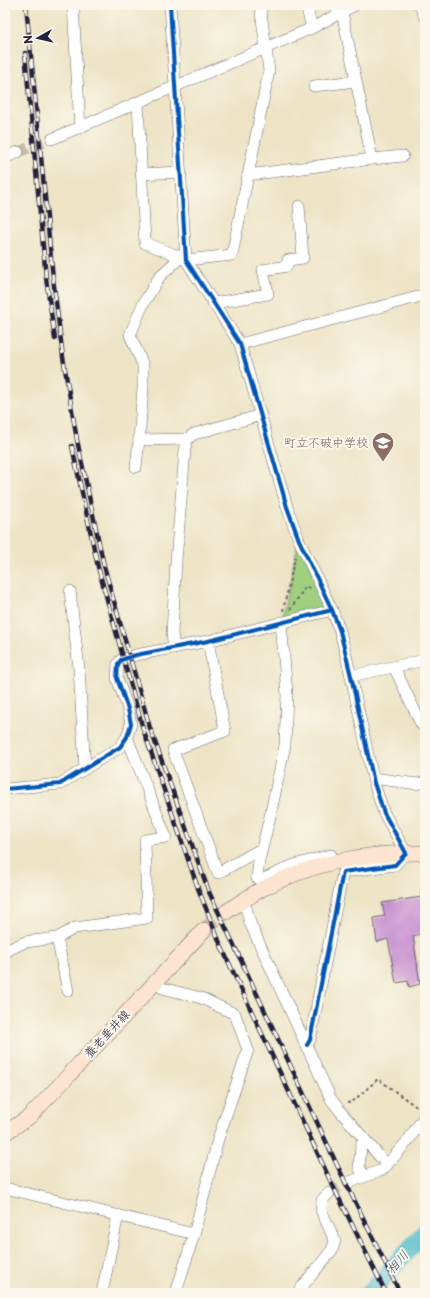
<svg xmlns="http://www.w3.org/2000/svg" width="430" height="1298" font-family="'Playpen Sans','Klee One',sans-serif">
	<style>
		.green { fill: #a0d07f; stroke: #61795d }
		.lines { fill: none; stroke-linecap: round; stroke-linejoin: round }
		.river { stroke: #52bdcd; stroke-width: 18 }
		.building { fill: #c78fd0 }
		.minor-tunnel { stroke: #c4bdaa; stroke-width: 11; stroke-dasharray: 11 5.5; stroke-linecap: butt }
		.secondary-tunnel { stroke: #c4bdaa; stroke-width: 15; stroke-dasharray: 15 8; stroke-linecap: butt }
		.minor-casing { stroke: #69666c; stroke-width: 12 }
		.tertiary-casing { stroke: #69666c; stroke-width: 14 }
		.secondary-casing { stroke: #69666c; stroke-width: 16 }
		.path { stroke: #69666c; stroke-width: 2; stroke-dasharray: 3 3; stroke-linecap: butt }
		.minor { stroke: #fff; stroke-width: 11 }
		.tertiary { stroke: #fff; stroke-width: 13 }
		.secondary { stroke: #fde4d0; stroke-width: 15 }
		.rail-casing { stroke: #22223b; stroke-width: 4.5 }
		.rail { stroke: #fbf7ec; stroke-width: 3; stroke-dasharray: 9; stroke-linecap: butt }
		.cycleway-casing { stroke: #fbf7ec; stroke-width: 6 }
		.cycleway { stroke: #0057b8; stroke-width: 4 }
		.labels { text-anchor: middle; stroke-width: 4; stroke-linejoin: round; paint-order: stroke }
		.education-label { font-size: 12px; fill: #785e54; stroke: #fbf7ec; text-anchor: end }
		.street-label { font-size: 12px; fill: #22223b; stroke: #fbf7ec }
		.water-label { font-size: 13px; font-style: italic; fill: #33586e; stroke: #fbf7ec }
	</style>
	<rect width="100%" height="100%" fill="#fbf7ec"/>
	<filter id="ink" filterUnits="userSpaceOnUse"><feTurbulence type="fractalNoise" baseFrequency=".025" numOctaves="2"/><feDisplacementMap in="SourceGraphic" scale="8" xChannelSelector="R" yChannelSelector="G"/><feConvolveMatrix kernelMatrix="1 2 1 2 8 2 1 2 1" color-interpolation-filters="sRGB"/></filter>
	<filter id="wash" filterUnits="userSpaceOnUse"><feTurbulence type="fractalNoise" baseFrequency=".012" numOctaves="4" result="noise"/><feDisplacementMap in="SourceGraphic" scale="16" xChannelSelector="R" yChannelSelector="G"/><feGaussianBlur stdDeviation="0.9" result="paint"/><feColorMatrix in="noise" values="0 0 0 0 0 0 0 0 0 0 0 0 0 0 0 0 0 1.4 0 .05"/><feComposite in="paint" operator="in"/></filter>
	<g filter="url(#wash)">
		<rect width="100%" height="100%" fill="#ede4c6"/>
		<!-- green -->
		<polygon class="green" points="299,540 332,610 281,622"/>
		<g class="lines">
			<!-- river -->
			<polyline class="river" points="369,1293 425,1232"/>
		</g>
		<g id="blocks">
			<!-- building -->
			<polygon class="building" points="425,888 425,933 413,936 420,984 409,987 408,981 396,983 388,939 377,942 374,918 385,916 382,903 422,897 421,891"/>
		</g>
	</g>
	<g filter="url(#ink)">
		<use href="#blocks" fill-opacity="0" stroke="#69666c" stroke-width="1"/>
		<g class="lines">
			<!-- minor-tunnel -->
			<g class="minor-tunnel">
				<polyline points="18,152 52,139"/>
				<polyline points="329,1193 350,1182"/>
			</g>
			<!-- secondary-tunnel -->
			<polyline class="secondary-tunnel" points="204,930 226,912"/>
			<!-- minor casing -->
			<g class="minor-casing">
				<g id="minor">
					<polyline points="73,5 80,128"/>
					<polyline points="170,5 186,260 240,344 287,507 299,540 332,610 340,631 351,676 374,783 384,813 406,853 395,865 343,872 310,1040 307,1045"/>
					<polyline points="306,5 312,28"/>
					<polyline points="314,86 356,81"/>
					<polyline points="138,103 145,243 181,257"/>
					<polyline points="52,139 312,28 355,5"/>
					<polyline points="5,158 18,152"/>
					<polyline points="372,159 403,156"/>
					<polyline points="141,174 180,172"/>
					<polyline points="248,175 372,159 342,12"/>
					<polyline points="214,303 268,294 263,270 287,266 288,260 303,258 299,206"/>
					<polyline points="240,344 425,295"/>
					<polyline points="139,440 143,388 143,365 130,335 143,304 160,276 181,257 186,260 232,255 269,71 260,5"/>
					<polyline points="136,467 139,440 187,439"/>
					<polyline points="70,591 79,669 85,769"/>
					<polyline points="281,622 287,694 285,745 271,812 259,861 257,878 262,880 294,865 331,855"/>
					<polyline points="208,641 225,731 173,750 218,873 261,849"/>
					<polyline points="174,648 172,633 176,561 185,450 187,439 194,434 261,415"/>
					<polyline points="394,667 421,724"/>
					<polyline points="351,676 425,660"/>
					<polyline points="373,778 417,784 425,782"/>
					<polyline points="5,789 60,784 120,747 127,737 131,724 128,709 117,678 118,664 121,660 136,655 208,641 332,610"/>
					<polyline points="244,900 250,923 331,1099 340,1111 387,1165"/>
					<polyline points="57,938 68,991"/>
					<polyline points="5,953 10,949 25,942 57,938 75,928 147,918 145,840 166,837 127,737"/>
					<polyline points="162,988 201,998 235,1014 248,1050 218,1139 194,1234"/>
					<polyline points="364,1176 359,1167 361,1146 364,1140"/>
					<polyline points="350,1182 382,1170 407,1142 425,1116"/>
					<polyline points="5,1188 194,1234 176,1293"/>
					<polyline points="102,1293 118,1215"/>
					<polyline points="297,1293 332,1250 335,1241 321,1210 322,1200 329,1193"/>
				</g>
			</g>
			<!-- tertiary casing -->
			<g class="tertiary-casing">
				<polyline id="tertiary" points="421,5 425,15"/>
			</g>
			<!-- secondary casing -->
			<g class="secondary-casing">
				<g id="secondary">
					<path d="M 226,912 C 238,904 249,896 262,889 C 312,862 369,852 425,853"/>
					<polyline points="5,1133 29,1117 55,1090 204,930"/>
				</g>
			</g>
			<!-- path -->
			<g class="path">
				<polyline points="290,610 306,586 310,589"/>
				<polyline points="283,611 295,557"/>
				<polyline points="347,1103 352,1102 378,1079 418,1108"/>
			</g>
			<!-- minor -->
			<use href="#minor" class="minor"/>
			<!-- tertiary -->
			<use href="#tertiary" class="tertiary"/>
			<!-- secondary -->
			<use href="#secondary" class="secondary"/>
			<!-- rail casing -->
			<g class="rail-casing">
				<g id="rail">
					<polyline points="26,5 53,278 63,357 77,440 104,566 150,728 209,892 338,1167 400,1293"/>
					<polyline points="25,53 46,278 55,339"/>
					<polyline points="72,446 98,567 143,729 199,891 222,948 263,1036 330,1180 386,1293"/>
				</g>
			</g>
			<!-- rail -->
			<use href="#rail" class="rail"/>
			<!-- cycleway casing -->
			<g class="cycleway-casing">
				<g id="cycleway">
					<polyline points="170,5 186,260 240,344 287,507 299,540 332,610 340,631 351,676 374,783 384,813 406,853 395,865 343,872 310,1040 307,1045"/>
					<polyline points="5,789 60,784 120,747 127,737 131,724 128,709 117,678 118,664 121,660 136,655 208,641 332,610"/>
				</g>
			</g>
			<!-- cycleway -->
			<use href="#cycleway" class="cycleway"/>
		</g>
	</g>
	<!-- icons -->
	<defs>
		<g id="school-pin" transform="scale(1.15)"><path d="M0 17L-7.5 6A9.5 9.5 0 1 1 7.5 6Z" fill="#8d6e63" stroke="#fbf7ec"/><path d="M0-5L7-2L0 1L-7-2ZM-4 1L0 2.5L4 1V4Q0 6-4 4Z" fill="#fff"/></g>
	</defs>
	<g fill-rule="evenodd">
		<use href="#school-pin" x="383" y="443"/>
	</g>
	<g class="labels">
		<!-- education labels -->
		<g class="education-label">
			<text x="368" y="447">町立不破中学校</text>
		</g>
		<!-- street labels -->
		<g class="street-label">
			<text transform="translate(107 1034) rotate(-47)" y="4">養老垂井線</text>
		</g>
		<!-- water labels -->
		<g class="water-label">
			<text transform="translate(397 1262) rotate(-48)" y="5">相川</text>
		</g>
	</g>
	<!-- margin -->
	<rect width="430" height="1298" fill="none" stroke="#fbf7ec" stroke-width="20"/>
	<!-- north arrow -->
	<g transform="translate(38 38) rotate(262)" stroke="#fbf7ec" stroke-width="3" paint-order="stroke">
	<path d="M0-3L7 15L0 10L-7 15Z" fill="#22223b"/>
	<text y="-6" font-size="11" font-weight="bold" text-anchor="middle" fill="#22223b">N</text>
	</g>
</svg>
